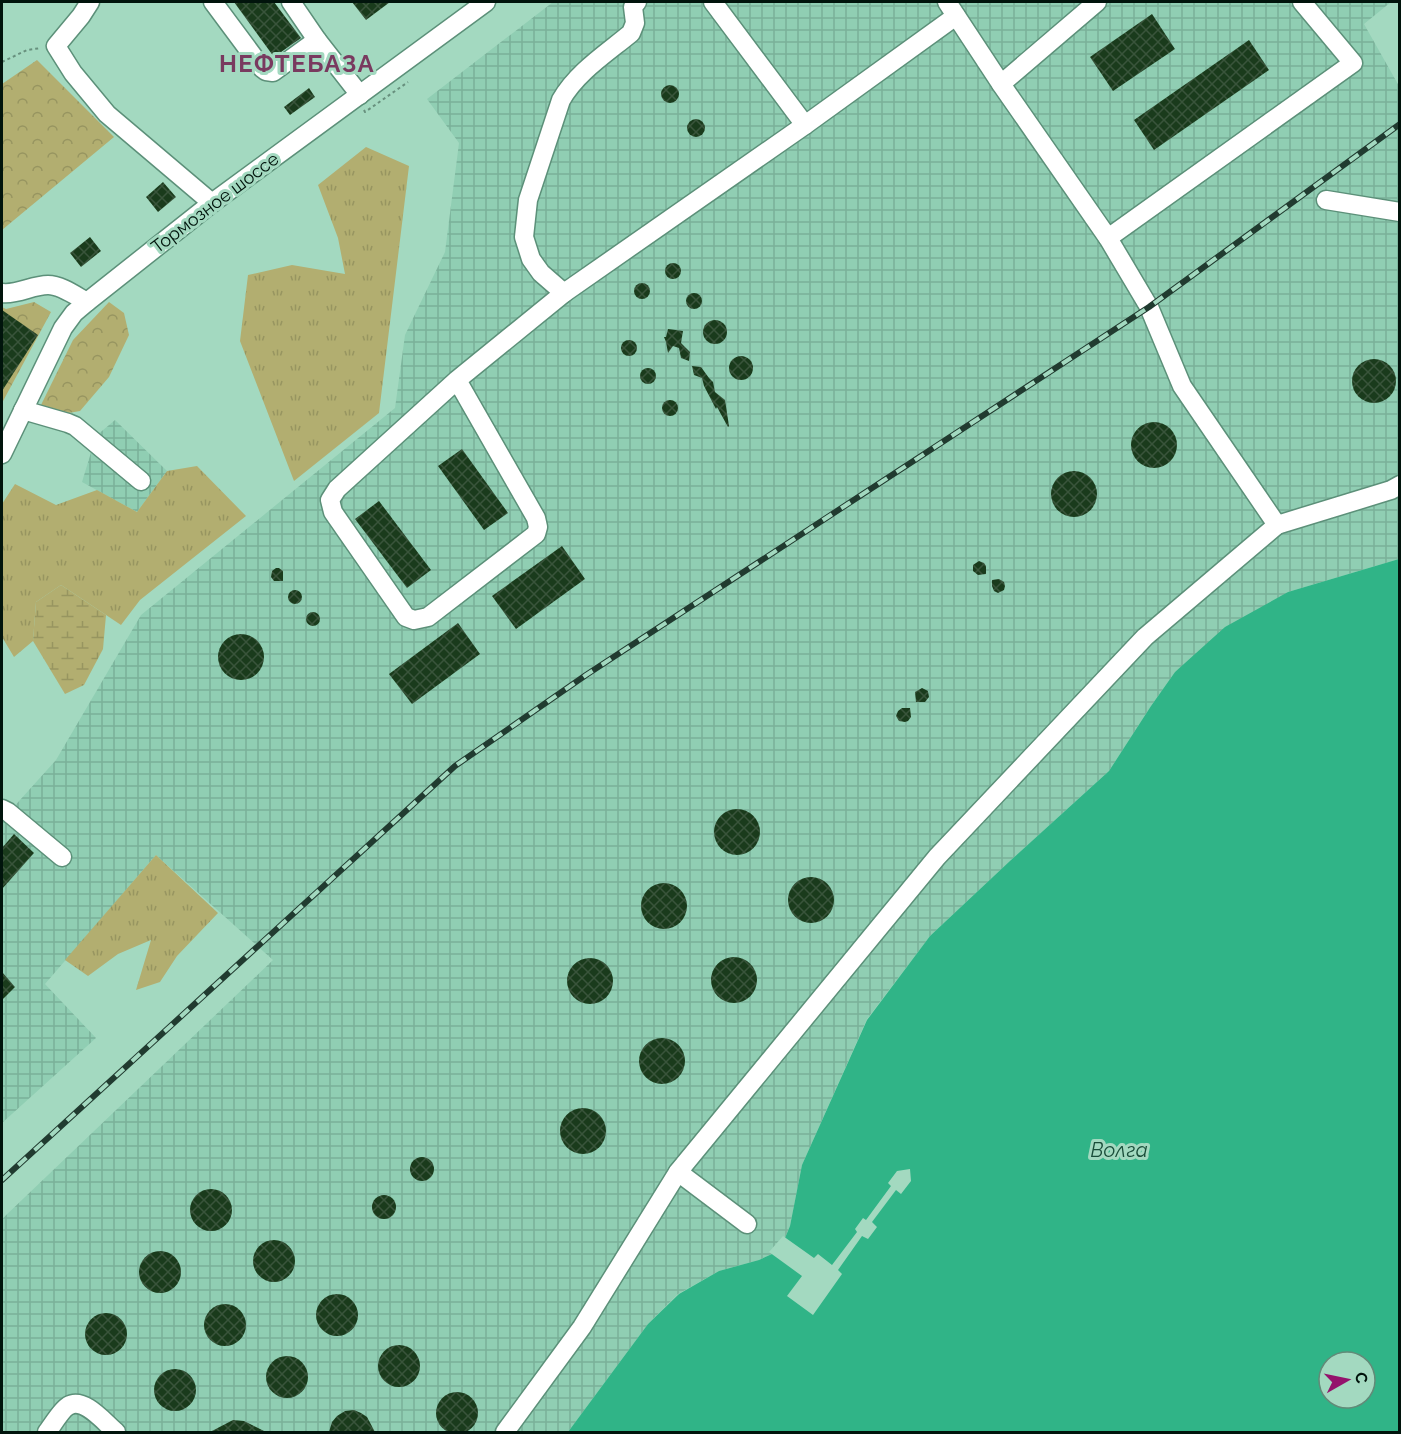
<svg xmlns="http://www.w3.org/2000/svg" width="1401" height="1434" font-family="Raleway,sans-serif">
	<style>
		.industrial { fill: url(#industrial-grid) }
		.grass { fill: url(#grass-tufts) }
		.forest { fill: url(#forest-crowns) }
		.wetland { fill: url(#wetland-marsh) }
		.water { fill: #30b487; fill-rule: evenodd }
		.pier { fill: #a3d9c0 }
		.building { fill: url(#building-cross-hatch) }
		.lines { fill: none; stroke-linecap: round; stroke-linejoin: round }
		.minor-casing { stroke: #5c9079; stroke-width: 21 }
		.path { stroke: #67907d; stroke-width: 2; stroke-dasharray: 3 3; stroke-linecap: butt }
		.minor { stroke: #fff; stroke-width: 18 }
		.rail-casing { stroke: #213b30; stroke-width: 6 }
		.rail { stroke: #a3d9c0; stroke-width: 4; stroke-dasharray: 11; stroke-linecap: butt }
		.labels { text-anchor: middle; stroke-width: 6; stroke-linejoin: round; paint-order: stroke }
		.street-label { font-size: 18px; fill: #01140c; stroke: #a3d9c0 }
		.water-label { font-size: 20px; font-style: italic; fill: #194d39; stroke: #a3d9c0 }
		.district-label { font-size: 24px; font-weight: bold; letter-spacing: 1.5px; fill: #793a5f; stroke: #a3d9c0 }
	</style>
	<defs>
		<pattern id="industrial-grid" width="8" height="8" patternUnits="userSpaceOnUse" patternTransform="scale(1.5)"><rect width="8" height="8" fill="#90ceb3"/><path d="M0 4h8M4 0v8" fill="none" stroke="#7ab099"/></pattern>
		<pattern id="grass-tufts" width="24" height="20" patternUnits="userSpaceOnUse" patternTransform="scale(1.5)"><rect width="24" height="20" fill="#b2ae70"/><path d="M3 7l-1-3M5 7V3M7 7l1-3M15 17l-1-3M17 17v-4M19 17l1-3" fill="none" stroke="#979560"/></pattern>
		<pattern id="forest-crowns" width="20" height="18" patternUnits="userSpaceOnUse" patternTransform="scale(1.5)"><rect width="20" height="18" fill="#b2ae70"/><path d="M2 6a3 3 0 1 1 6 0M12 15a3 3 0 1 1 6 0" fill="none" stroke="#979560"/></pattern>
		<pattern id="wetland-marsh" width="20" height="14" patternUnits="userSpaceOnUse" patternTransform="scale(1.5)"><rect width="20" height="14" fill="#b2ae70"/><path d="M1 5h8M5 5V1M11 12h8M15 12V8" fill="none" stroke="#979560"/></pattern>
		<pattern id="building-cross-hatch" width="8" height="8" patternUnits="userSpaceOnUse" patternTransform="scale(1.5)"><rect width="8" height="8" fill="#1a3b1c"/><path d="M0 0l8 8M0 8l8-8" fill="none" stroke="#39543b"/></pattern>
	</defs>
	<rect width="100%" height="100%" fill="#a3d9c0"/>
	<!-- industrial -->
	<g class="industrial">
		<polygon points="553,2 1391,2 1364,24 1399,86 1399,559 1288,592 1175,672 1151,706 1109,771 1011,860 930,936 867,1019 802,1165 790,1226 785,1238 772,1254 759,1260 719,1271 678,1294 648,1324 568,1432 2,1432 2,1219 273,960 156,855 45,984 96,1038 2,1123 2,820 56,760 141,615 395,408 405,335 445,252 459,143 427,99"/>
		<polygon points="115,420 167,471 137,512 82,482 96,436"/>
	</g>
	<!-- grass -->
	<g class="grass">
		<polygon points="366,147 409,166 379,413 294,481 240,341 248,275 292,265 345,274 338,238 318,185"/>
		<polygon points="197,466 246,516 140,600 121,625 61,585 36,602 33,641 14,657 2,637 2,504 15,484 56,505 97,490 137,512 167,471"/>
		<polygon points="156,855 218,913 177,956 160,982 136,990 151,940 118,954 88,976 65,960"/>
	</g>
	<!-- forest -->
	<g class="forest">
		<polygon points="37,60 114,137 2,230 2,84"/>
		<polygon points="34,302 51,312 2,403 2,307 6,309"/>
		<polygon points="109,302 124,313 129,335 109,377 80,411 52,416 40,407 73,340"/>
	</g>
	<!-- wetland -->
	<polygon class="wetland" points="61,585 106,615 103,649 84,685 65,694 33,641 36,602"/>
	<!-- water -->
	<path class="water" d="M 1399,559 L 1399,1432 L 568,1432 L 648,1324 L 679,1294 L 719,1271 L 759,1260 L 772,1254 L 785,1238 L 790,1226 L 802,1165 L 867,1020 L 930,936 L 1011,860 L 1109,771 L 1151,706 L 1175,672 L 1225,627 L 1288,592 ZM 1329,1362 L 1365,1362 L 1365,1398 L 1329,1398 Z"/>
	<!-- pier -->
	<polygon class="pier" points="910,1169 911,1181 901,1194 896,1190 872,1222 877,1227 868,1239 862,1236 838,1270 842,1274 813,1315 787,1296 802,1276 769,1252 783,1236 814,1258 818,1254 832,1265 857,1232 855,1229 863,1218 866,1220 891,1186 888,1183 897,1171"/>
	<!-- building -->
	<g class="building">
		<polygon points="234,2 274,2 301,38 274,57"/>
		<polygon points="352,2 390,2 366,20"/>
		<polygon points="1152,14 1175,49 1113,91 1090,57"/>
		<polygon points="1249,40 1269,70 1154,150 1134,120"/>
		<circle cx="670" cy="94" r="9"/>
		<polygon points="309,88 315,97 290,115 284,107"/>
		<circle cx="696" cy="128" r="9"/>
		<polygon points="163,182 176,197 158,212 146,197"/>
		<polygon points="90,237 101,251 81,267 70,253"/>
		<circle cx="673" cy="271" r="8"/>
		<circle cx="642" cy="291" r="8"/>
		<circle cx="694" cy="301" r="8"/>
		<polygon points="2,310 38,335 2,391"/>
		<circle cx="715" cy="332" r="12"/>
		<polygon points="668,329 683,331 681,343 690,352 689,361 681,358 679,348 673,346 668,353 666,342 664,337 666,337"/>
		<circle cx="629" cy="348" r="8"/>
		<circle cx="741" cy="368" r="12"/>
		<circle cx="1374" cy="381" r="22"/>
		<polygon points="692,366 701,367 709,378 713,382 715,392 725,400 729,426 728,427 717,407 716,409 704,386 702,378 694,375"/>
		<circle cx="648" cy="376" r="8"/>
		<circle cx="670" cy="408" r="8"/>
		<circle cx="1154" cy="445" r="23"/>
		<polygon points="462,449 508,513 484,530 438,466"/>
		<circle cx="1074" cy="494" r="23"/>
		<polygon points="379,501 431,570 407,588 355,519"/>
		<polygon points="562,546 585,579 516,629 492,596"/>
		<polygon points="979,561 984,563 986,566 986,574 978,575 973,571 973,565"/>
		<polygon points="276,568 279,568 283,571 283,581 274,581 271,577 272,571"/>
		<polygon points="999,579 1004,582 1005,586 1004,590 998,593 994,591 992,586 992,580"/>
		<circle cx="295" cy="597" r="7"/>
		<circle cx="313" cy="619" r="7"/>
		<polygon points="458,623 480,654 412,704 389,674"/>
		<circle cx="241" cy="657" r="23"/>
		<polygon points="922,688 928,691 929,697 925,702 916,702 915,692"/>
		<polygon points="902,708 910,708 911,717 908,721 905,722 899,721 896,716 898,711"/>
		<circle cx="737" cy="832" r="23"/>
		<polygon points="14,834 34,853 2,889 2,848"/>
		<circle cx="811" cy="900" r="23"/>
		<circle cx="664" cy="906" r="23"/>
		<circle cx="734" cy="980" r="23"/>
		<circle cx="590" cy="981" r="23"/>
		<polygon points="2,972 15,987 2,1000"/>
		<circle cx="662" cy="1061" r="23"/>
		<circle cx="583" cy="1131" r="23"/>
		<circle cx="422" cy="1169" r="12"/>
		<circle cx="211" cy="1210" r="21"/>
		<circle cx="384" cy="1207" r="12"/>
		<circle cx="274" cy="1261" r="21"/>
		<circle cx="160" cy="1272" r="21"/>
		<circle cx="337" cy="1315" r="21"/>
		<circle cx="225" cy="1325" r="21"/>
		<circle cx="106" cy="1334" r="21"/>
		<circle cx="399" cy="1366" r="21"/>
		<circle cx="287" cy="1377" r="21"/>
		<circle cx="175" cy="1390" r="21"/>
		<circle cx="457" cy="1413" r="21"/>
		<polygon points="354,1410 361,1413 367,1417 375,1432 329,1432 332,1422 337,1416 345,1411"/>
		<polygon points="233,1420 244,1421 266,1432 210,1432"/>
	</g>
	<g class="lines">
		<!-- minor casing -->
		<g class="minor-casing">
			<g id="minor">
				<polyline points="90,2 81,16 56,46 73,73 107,114 212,203"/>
				<polyline points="213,2 262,68 266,71 273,72 317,40"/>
				<polyline points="291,2 317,40 360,95"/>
				<polyline points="713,2 805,125"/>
				<polyline points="947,2 1001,84 1108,238 1149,307 1182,386 1277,525"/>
				<polyline points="1001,84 1097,2"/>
				<polyline points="1326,200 1400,212"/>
				<polyline points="1108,238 1353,63 1302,2"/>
				<path d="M 2,293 C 18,295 32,285 48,285 C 61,285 76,296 87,302"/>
				<path d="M 564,293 L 541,273 L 531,259 L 524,237 L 528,200 L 561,100 C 577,72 607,53 631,33 L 635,23 L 633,7 L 637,2"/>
				<polyline points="457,380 536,518 538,527 536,534 428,617 414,620 406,617 333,512 330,500 337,489 457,380 564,293 805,125 956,16"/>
				<polyline points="23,410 68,423 75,426 141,481"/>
				<polyline points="2,454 63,328 74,313 87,302 212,203 486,2"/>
				<polyline points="2,809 8,812 62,857"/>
				<polyline points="747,1224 678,1172 937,857 1145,637 1277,525 1391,490 1400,485"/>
				<path d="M 47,1432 C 52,1426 61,1410 68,1406 C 84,1396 105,1423 116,1432"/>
				<polyline points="505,1432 582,1327 678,1172"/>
			</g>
		</g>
		<!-- path -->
		<g class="path">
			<polyline points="2,62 27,50 41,48"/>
			<polyline points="364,110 365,112 408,82"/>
		</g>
		<!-- minor -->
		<use href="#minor" class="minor"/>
		<!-- rail casing -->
		<g class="rail-casing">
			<polyline id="rail" points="2,1180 455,766 586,675 1149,307 1400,124"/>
		</g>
		<!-- rail -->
		<use href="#rail" class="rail"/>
	</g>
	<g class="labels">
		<!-- street labels -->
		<g class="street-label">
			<text transform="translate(215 203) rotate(-37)" y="6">Тормозное шоссе</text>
		</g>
		<!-- water labels -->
		<g class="water-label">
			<text x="1119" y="1157">Волга</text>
		</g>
		<!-- district labels -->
		<g class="district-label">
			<text x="297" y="72">НЕФТЕБАЗА</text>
		</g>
	</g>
	<!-- border -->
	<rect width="1401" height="1434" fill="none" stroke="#01140c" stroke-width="6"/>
	<!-- north arrow -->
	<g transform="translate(1347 1380) rotate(81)"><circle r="28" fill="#a3d9c0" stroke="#628a78" stroke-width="1.5"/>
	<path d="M0-4.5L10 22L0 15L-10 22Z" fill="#94126c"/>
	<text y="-9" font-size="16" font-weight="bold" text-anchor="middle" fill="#01140c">С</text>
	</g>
</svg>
